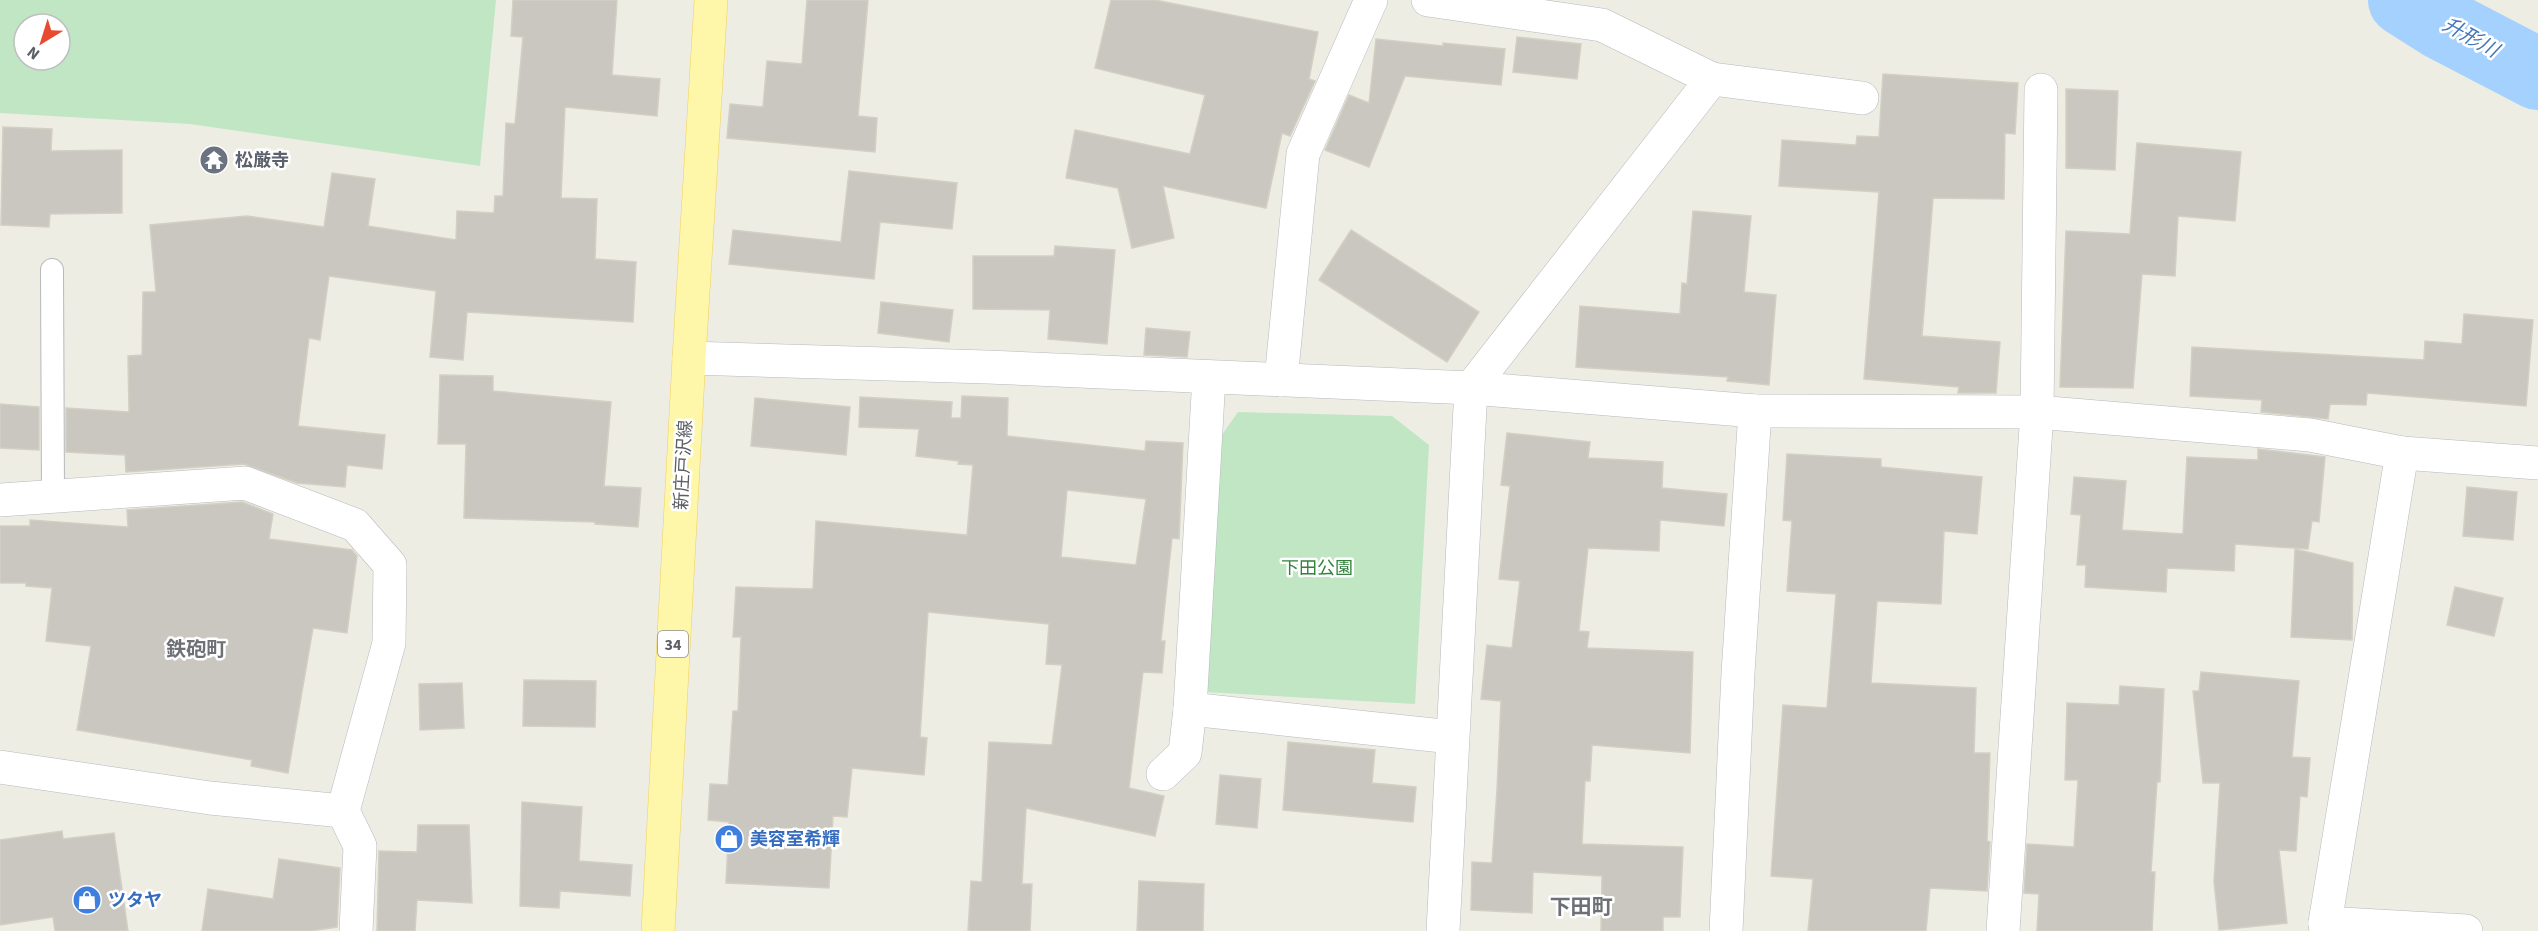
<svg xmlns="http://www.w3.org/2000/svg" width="2538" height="931" font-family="'Source Sans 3','Noto Sans JP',sans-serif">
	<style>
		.green { fill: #c0e6c3; fill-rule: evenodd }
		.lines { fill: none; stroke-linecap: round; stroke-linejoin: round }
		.river { stroke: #a4d1fe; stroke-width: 72 }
		.building { fill: #cac7c1; stroke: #d3cfc2; stroke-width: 1.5; fill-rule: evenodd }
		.service-casing { stroke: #b6b9be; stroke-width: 24 }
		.minor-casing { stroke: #b6b9be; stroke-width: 34 }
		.primary-casing { stroke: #f0d05b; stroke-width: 34 }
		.service { stroke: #fff; stroke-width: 22 }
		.minor { stroke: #fff; stroke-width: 33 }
		.primary { stroke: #fef6a9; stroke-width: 33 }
		.labels { text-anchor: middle; stroke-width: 5; stroke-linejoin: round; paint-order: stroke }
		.shield { fill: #fff; stroke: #8d8f92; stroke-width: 1.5 }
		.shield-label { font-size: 16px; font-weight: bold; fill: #5c5f64 }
		.worship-label { font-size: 18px; font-weight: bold; fill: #5b616d; stroke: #fff; text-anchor: start }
		.street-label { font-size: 18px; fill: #5c5f64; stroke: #fff }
		.park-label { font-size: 18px; fill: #35823e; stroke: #fff }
		.shop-label { font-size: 18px; font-weight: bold; fill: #366cbe; stroke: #fff; text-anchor: start }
		.water-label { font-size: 20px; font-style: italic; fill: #4375b9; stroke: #fff }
		.neighbourhood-label { font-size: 20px; font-weight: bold; fill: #6d7176; stroke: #fff }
		.quarter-label { font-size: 21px; font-weight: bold; fill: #6d7176; stroke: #fff }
	</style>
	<rect width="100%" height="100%" fill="#eeede4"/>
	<!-- green -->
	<g class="green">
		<path d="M 0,0 L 496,0 L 480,166 L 190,124 L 0,113 ZM 24,24 L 60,24 L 60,60 L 24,60 Z"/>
		<polygon points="1238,412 1392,416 1429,445 1415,704 1205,692 1219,439"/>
	</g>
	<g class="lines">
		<!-- river -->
		<polyline class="river" points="2404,0 2442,24 2538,74"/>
	</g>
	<!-- building -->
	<g class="building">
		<polygon points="513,0 617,0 612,75 660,79 657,116 565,107 561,198 597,199 595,259 636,262 633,322 467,312 463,360 430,357 436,291 329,276 320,340 309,338 298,426 385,435 382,469 347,465 345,487 297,483 244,464 126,472 125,455 66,452 66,408 129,412 128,356 142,355 143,292 156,292 150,225 247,216 324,227 332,173 375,179 368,226 456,240 457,211 494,213 495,196 503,196 506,123 515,124 523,37 511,36"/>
		<polygon points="807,0 868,0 858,116 877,118 875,152 727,138 730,104 763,107 767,61 802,64"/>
		<polygon points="1111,0 1155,0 1318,32 1309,79 1315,81 1290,136 1282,133 1266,208 1163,186 1174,238 1132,248 1118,188 1066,178 1075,130 1190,154 1205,95 1095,68"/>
		<polygon points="1517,37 1581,44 1577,79 1513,72"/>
		<polygon points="1376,39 1443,46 1443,43 1505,49 1501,85 1405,76 1369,167 1325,150 1349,95 1369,103"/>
		<polygon points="1883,74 2018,83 2015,134 2005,133 2004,199 1933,198 1922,336 2000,342 1996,393 1958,393 1959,387 1864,379 1879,192 1779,186 1782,140 1856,145 1857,136 1879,137"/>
		<polygon points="2066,89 2118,91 2115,170 2066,168"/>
		<polygon points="3,127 52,129 51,151 122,150 122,213 50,214 49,227 1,225"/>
		<polygon points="2137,143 2241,152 2235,221 2178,216 2175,276 2142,274 2133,388 2060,387 2066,231 2130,234"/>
		<polygon points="849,171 957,183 952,229 880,222 874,279 729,264 733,230 841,242"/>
		<polygon points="1693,211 1751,216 1744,292 1776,295 1769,385 1727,381 1728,377 1576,367 1580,306 1680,314 1682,283 1687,284"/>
		<polygon points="1351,230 1479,312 1447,362 1319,280"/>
		<polygon points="1055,246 1115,250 1107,344 1048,339 1050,310 973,309 973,256 1054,256"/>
		<polygon points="881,302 953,310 949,342 878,333"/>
		<polygon points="2464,314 2533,320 2526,406 2367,393 2366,405 2330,404 2328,419 2261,412 2262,400 2190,396 2192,347 2424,360 2425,341 2462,344"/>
		<polygon points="1146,328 1190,332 1187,357 1144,355"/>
		<polygon points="440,375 493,376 493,391 611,402 604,486 641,488 638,527 595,524 595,522 464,518 466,444 438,444"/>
		<path d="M 962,396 L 1008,398 L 1007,436 L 1145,451 L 1146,441 L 1183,443 L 1179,539 L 1172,538 L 1161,641 L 1165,641 L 1162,673 L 1143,672 L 1129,788 L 1164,796 L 1155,836 L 1026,808 L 1022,884 L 1032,884 L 1030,931 L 968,931 L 971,881 L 982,882 L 989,742 L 1052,745 L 1062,665 L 1046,664 L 1049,624 L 928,612 L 920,737 L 927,738 L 924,775 L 852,768 L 847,817 L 833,816 L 829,888 L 726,883 L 729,822 L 708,820 L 710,784 L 728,785 L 733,711 L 738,711 L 741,637 L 733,637 L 736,587 L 813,589 L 816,521 L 967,535 L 973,465 L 958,464 L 959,461 L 916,456 L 919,429 L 859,427 L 860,397 L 952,402 L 951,418 L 961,418 ZM 1067,490 L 1146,499 L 1136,565 L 1061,557 Z"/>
		<polygon points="755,398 850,407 846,455 751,446"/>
		<polygon points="0,404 39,407 39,450 0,448"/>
		<polygon points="1507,433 1590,442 1588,458 1663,462 1662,488 1727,494 1724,526 1660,520 1659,551 1588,548 1579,631 1589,632 1587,648 1693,652 1690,753 1592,745 1590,781 1585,781 1582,844 1683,847 1680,917 1663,917 1663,931 1601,931 1602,876 1533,872 1532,913 1471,910 1472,862 1492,863 1497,790 1501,701 1481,699 1487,645 1512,648 1520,581 1499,579 1510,486 1501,485"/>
		<polygon points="2258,449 2325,457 2319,522 2312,521 2308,549 2235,544 2234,571 2167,568 2166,592 2085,587 2086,565 2077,565 2081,515 2071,514 2074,477 2126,481 2122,530 2183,534 2187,457 2258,460"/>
		<polygon points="1787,454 1881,459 1881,467 1982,477 1977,534 1944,531 1941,604 1877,601 1871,683 1976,688 1974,753 1990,753 1987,841 1990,842 1987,891 1930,888 1926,931 1808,931 1813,879 1771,876 1783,705 1827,708 1836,594 1787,591 1792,521 1783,520"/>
		<polygon points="2467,487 2517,492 2513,540 2463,536"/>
		<polygon points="242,502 273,514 269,539 352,550 357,556 347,633 313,628 288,773 251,766 252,760 77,730 91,646 46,641 52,588 26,586 26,583 0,583 0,526 30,526 30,520 128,527 127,510"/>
		<polygon points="2295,549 2353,563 2352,640 2291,637"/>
		<polygon points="2455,587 2503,598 2494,636 2447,625"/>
		<polygon points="2201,672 2299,681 2292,757 2310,758 2307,797 2300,796 2296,851 2279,850 2287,923 2219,930 2214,881 2220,783 2203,783 2193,691 2199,691"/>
		<polygon points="524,680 596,681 595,727 523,726"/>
		<polygon points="462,683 464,728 420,730 419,684"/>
		<polygon points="2120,686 2164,689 2160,782 2157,782 2151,872 2155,872 2152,931 2037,931 2039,894 2024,893 2027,844 2074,847 2078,780 2065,780 2067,703 2119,705"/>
		<polygon points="1288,742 1375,750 1372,783 1416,787 1413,822 1283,810"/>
		<polygon points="1220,775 1261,779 1257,828 1216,824"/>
		<polygon points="522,802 582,807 579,861 632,865 630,896 560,891 559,908 520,906"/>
		<polygon points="418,825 469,825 472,903 417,900 415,931 377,931 379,851 417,852"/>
		<polygon points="62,831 63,839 114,833 128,931 55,931 53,917 0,925 0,840"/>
		<polygon points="279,859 340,868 337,927 310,931 202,931 208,889 273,899"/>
		<polygon points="1139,881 1204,884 1203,931 1137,931"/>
	</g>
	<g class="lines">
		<!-- service casing -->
		<g class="service-casing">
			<polyline id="service" points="52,270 53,496"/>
		</g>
		<!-- minor casing -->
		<g class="minor-casing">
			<g id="minor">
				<polyline points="1428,0 1602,25 1712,79 1471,388 1443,931"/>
				<polyline points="1712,79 1862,98"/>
				<polyline points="689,358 987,367 1471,388 1755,411 2037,412 2310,435 2402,453 2325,923 2326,931"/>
				<polyline points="1281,380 1303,154 1371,0"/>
				<polyline points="2402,453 2538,463"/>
				<polyline points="0,500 245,483 355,525 390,565 389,643 343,811 360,846 356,931"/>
				<polyline points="1190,709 1452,737"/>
				<polyline points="0,767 210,798 343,811"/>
				<polyline points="1163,774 1185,753 1190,709 1209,377"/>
				<polyline points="2325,923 2466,931"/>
				<polyline points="1726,931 1738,673 1755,411"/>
				<polyline points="2003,931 2037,412 2041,90"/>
			</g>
		</g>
		<!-- primary casing -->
		<g class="primary-casing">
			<polyline id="primary" points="658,931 689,358 711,0"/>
		</g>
		<!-- service -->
		<use href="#service" class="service"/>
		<!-- minor -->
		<use href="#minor" class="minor"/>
		<!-- primary -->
		<use href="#primary" class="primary"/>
	</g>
	<!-- icons -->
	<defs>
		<g id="temple-disc" transform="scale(1.5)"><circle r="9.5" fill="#6b7280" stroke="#fff"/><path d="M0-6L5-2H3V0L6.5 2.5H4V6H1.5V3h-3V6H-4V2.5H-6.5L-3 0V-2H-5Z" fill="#fff"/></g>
		<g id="shop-disc" transform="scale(1.5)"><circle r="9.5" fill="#3f7fe0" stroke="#fff"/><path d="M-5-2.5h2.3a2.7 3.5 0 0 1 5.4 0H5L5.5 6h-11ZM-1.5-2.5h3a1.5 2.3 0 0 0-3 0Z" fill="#fff"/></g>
	</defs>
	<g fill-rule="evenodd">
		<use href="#temple-disc" x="214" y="160"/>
		<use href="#shop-disc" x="729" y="839"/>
		<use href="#shop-disc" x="87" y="900"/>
	</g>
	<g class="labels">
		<!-- shield labels -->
		<rect class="shield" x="658" y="631" width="30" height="26" rx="4.5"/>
		<g class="shield-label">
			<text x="673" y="650">34</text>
		</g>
		<!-- worship labels -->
		<g class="worship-label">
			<text x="235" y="166">松厳寺</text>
		</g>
		<!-- street labels -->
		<g class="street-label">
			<text transform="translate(683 465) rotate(-87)" y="6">新庄戸沢線</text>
		</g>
		<!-- park labels -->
		<g class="park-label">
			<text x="1317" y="574">下田公園</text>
		</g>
		<!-- shop labels -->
		<g class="shop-label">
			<text x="750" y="845">美容室希輝</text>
			<text x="108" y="906">ツタヤ</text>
		</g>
		<!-- water labels -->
		<g class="water-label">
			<text transform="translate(2471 37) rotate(29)" y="7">升形川</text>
		</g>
		<!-- neighbourhood labels -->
		<g class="neighbourhood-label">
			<text x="196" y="656">鉄砲町</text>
		</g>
		<!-- quarter labels -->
		<g class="quarter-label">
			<text x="1581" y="914">下田町</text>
		</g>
	</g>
	<!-- north arrow -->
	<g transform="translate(42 42) rotate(218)"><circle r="28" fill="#ffffff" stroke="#bebfc1" stroke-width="1.5"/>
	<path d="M0-4.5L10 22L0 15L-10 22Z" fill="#e84a30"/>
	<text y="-9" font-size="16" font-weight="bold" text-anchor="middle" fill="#5c5f64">N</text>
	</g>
</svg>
